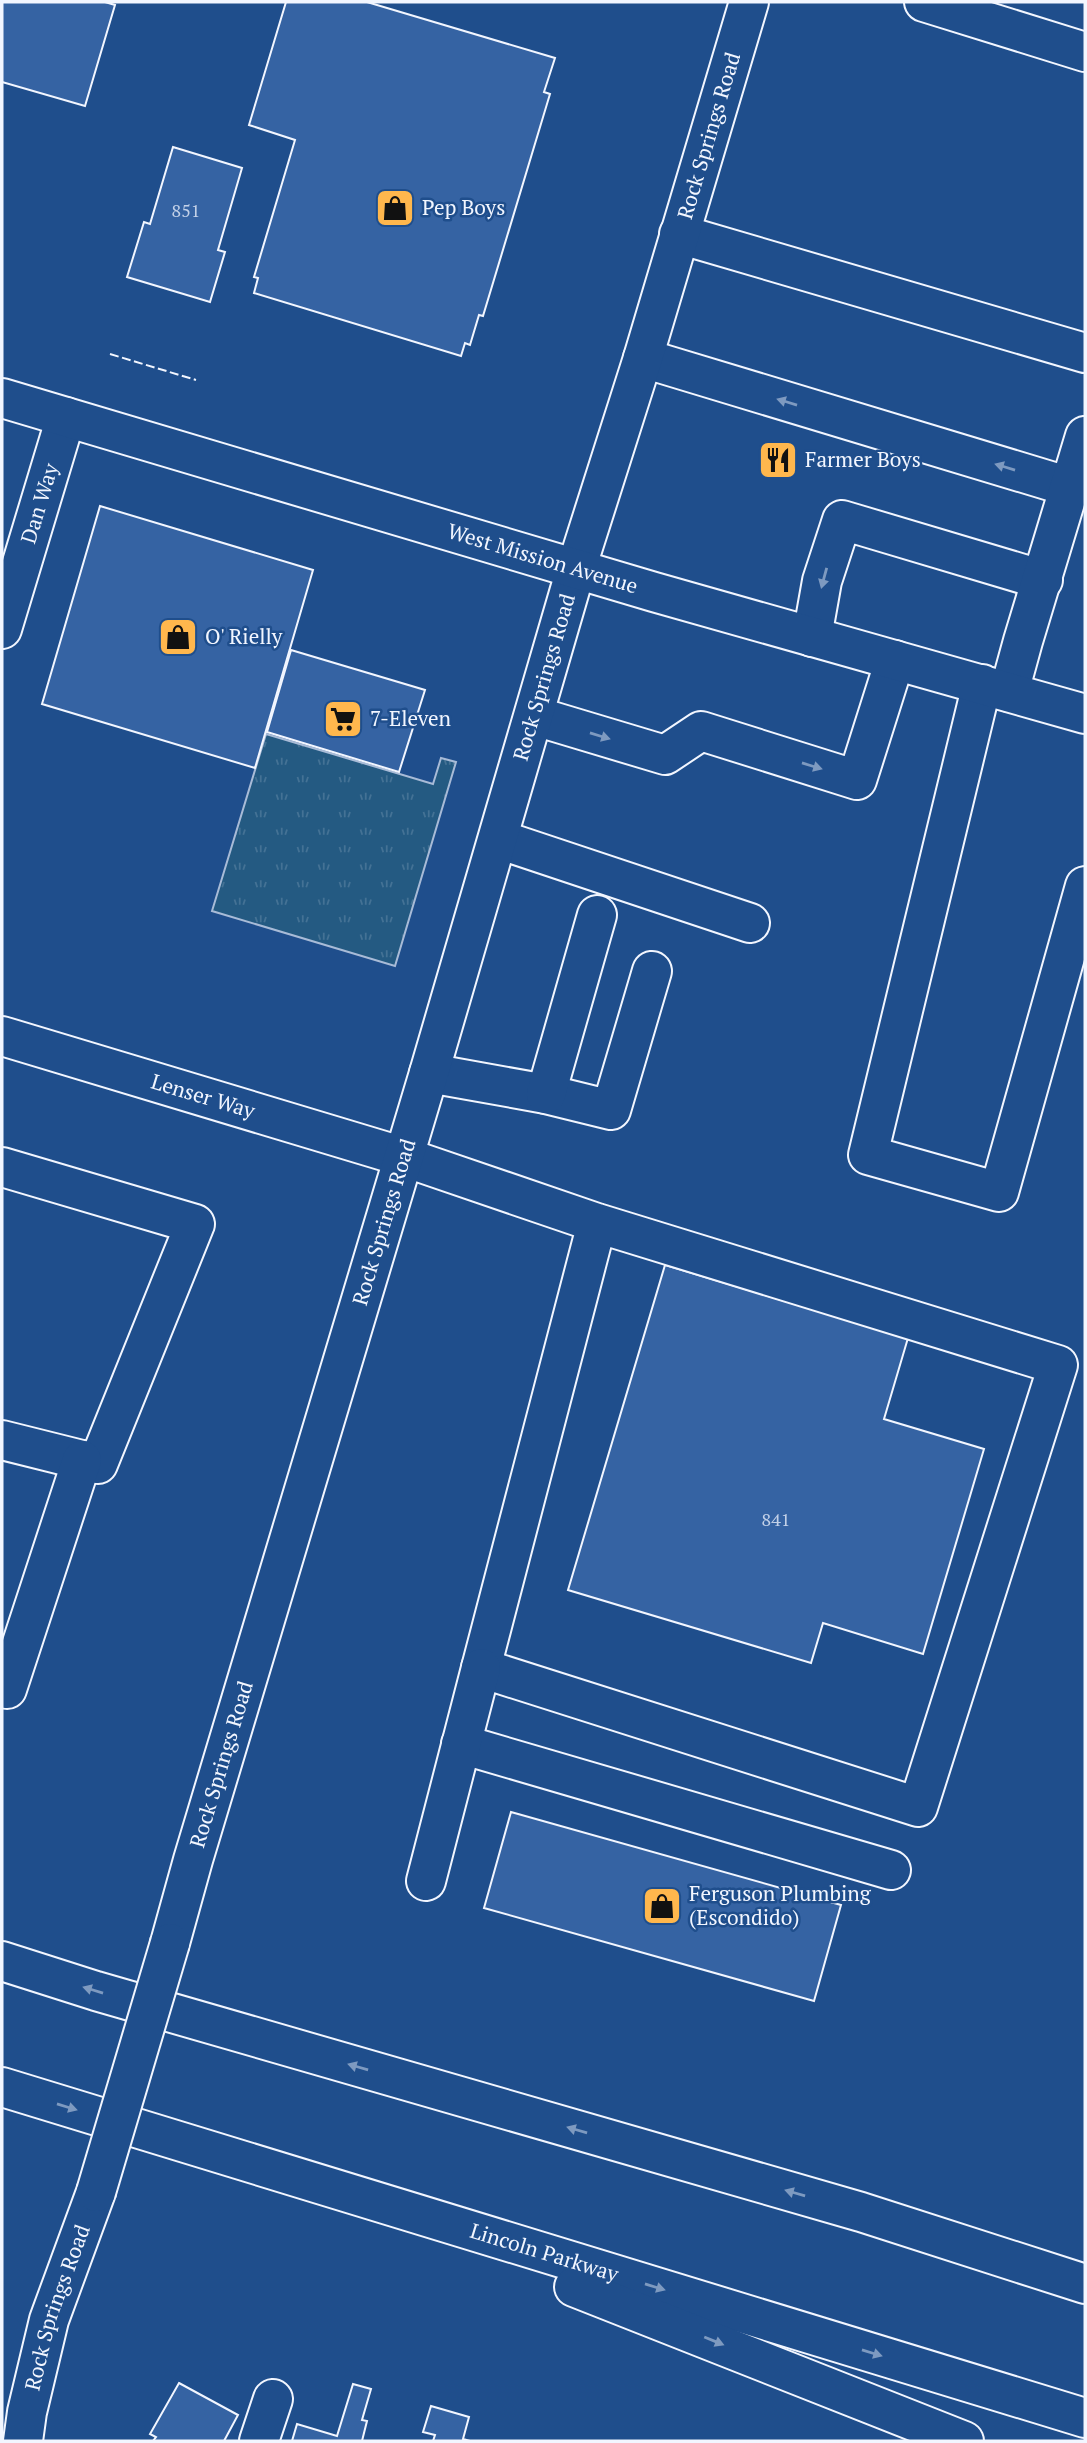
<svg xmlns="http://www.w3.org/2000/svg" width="1087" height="2443" font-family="'PT Serif',serif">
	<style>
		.grass { fill: url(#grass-tufts); stroke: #a8bbd7; stroke-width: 2 }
		.building { fill: #3563a3; stroke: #f2f6ff; stroke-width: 2 }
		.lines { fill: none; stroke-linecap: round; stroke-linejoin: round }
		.minor-casing { stroke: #f2f6ff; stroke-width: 42 }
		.major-casing { stroke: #f2f6ff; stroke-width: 42 }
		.highway-casing { stroke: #f2f6ff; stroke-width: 42 }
		.minor { stroke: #1f4e8c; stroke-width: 38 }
		.major { stroke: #1f4e8c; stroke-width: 38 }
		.highway { stroke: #1f4e8c; stroke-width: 38 }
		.minor-bridge-casing { stroke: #f2f6ff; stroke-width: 42; stroke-linecap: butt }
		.minor-bridge { stroke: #1f4e8c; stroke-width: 38 }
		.fence { stroke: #f2f6ff; stroke-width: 2; stroke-dasharray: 9 3.5; stroke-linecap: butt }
		.oneway { fill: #7e9ac0 }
		.labels { text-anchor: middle; stroke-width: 5; stroke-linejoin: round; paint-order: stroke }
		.number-label { font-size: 18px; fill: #c3d1e8 }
		.street-label { font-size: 21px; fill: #f2f6ff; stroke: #1f4e8c }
		.poi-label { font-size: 21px; fill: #f2f6ff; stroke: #1f4e8c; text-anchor: start }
	</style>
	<defs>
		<pattern id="grass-tufts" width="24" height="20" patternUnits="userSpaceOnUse" patternTransform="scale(1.75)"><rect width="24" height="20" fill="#245a82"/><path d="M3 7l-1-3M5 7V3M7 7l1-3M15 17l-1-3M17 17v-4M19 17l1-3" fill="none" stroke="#447295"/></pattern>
	</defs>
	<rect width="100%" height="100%" fill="#1f4e8c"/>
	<!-- grass -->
	<polygon class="grass" points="266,734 433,784 441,758 456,762 395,966 212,911"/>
	<!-- building -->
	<g class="building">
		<polygon points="2,2 105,2 115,5 85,106 2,82"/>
		<polygon points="286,2 367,2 555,58 544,92 550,94 483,316 479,315 470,345 465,343 461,356 254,293 258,278 254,277 295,140 249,125"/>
		<polygon points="173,147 242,168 218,250 225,252 210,302 127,277 144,222 150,224"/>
		<polygon points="100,506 313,570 255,768 42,704"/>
		<polygon points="291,650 425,690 399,772 267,732"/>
		<polygon points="665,1265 908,1338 884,1419 984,1449 923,1654 823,1623 811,1663 568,1590"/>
		<polygon points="511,1812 841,1905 814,2001 484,1908"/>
		<polygon points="179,2383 238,2415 224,2441 153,2441 156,2437 150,2434"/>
		<polygon points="353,2384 371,2389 362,2420 367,2421 362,2441 292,2441 297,2424 337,2436"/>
		<polygon points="431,2406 469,2417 463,2439 470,2441 433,2441 435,2435 423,2432"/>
	</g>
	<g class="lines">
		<!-- minor casing -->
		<g class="minor-casing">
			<g id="minor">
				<polyline points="924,2 1085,52"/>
				<polyline points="679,234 1085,353"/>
				<polyline points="643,358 1070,487"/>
				<path id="s1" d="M 2,629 L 66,417"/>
				<polyline points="812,637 822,581 842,520 1043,580"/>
				<polyline points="982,684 868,1155 999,1192 1085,886"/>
				<polyline points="1009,692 1023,641 1085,436"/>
				<polyline points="535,716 665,755 701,731 857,780 895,660"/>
				<polyline points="498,839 750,923"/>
				<path id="s2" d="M 2,1036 L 404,1157 L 597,1223 L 1058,1365 L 918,1807 L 481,1668 L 597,1223"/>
				<polyline points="429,1073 546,1094 611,1110 652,971"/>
				<polyline points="546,1094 597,915"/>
				<polyline points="2,1167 195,1224 98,1464 2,1440"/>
				<polyline points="2,1688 7,1689 82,1460"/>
				<polyline points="461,1744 891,1870"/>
				<polyline points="426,1881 481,1668"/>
				<path id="s3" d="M 170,1943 L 193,1860 L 429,1073 L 576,569 L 643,358 L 749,2"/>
				<path id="s4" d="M 23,2441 L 27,2412 L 49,2320 L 96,2192"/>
				<polyline points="259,2441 273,2399"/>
			</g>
		</g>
		<!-- major casing -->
		<g class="major-casing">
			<g id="major">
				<path id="s5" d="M 2,398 L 654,592 L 1085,714"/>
			</g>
		</g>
		<!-- highway casing -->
		<g class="highway-casing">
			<g id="highway">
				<polyline points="2,1961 96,1991 861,2212 1085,2284"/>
				<path id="s6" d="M 2,2087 L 1085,2418"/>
				<polyline points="574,2287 964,2441"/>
			</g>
		</g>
		<!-- minor -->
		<use href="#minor" class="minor"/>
		<!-- major -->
		<use href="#major" class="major"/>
		<!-- highway -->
		<use href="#highway" class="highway"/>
		<!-- minor-bridge casing -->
		<g class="minor-bridge-casing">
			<polyline id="minor-bridge" points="96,2192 170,1943"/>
		</g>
		<!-- minor-bridge -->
		<use href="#minor-bridge" class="minor-bridge"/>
		<!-- fence -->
		<polyline class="fence" points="110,354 196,380"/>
	</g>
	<!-- one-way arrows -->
	<defs><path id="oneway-solid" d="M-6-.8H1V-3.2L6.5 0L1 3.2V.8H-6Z" transform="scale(1.75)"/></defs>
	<g class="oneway">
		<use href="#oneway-solid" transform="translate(787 402) rotate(-163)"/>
		<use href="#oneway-solid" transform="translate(1005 467) rotate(-163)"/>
		<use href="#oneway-solid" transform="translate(824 578) rotate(105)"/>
		<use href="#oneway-solid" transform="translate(600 736) rotate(17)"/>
		<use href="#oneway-solid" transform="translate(812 766) rotate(17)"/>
		<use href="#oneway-solid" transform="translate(93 1990) rotate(-163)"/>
		<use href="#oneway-solid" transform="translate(358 2067) rotate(-164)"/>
		<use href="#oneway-solid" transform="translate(67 2107) rotate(17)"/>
		<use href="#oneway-solid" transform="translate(577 2130) rotate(-164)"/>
		<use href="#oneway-solid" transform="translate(795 2193) rotate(-164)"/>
		<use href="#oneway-solid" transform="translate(655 2287) rotate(17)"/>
		<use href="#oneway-solid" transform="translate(714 2341) rotate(22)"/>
		<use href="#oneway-solid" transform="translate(872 2353) rotate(17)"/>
	</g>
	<!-- icons -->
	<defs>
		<g id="shop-square" transform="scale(2.0125)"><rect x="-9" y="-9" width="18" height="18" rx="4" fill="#ffb74d" stroke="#1f4e8c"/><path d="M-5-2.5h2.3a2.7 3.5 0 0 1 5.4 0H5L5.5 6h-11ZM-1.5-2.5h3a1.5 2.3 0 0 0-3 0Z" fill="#111"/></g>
		<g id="restaurant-square" transform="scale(2.0125)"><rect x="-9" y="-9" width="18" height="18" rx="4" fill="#ffb74d" stroke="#1f4e8c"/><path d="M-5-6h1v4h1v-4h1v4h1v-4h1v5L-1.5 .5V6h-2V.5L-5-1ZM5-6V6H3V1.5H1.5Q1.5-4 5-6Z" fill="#111"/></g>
		<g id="supermarket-square" transform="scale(2.0125)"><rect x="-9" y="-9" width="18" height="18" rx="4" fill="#ffb74d" stroke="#1f4e8c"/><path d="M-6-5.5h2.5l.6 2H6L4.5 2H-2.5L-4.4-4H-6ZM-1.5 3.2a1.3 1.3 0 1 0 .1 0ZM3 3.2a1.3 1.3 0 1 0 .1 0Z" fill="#111"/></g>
	</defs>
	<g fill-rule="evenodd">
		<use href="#shop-square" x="395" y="208"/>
		<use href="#restaurant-square" x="778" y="460"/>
		<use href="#shop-square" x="178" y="637"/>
		<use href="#supermarket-square" x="343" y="719"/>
		<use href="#shop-square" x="662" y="1906"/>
	</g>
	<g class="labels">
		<!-- number labels -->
		<g class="number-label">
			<text x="186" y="217">851</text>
			<text x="776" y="1526">841</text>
		</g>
		<!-- street labels -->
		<g class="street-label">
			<text dy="7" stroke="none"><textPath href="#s3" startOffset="1886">Rock Springs Road</textPath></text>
			<text dy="7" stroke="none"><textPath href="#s1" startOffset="131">Dan Way</textPath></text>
			<text dy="7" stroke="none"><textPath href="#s5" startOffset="564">West Mission Avenue</textPath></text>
			<text dy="7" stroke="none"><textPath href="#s3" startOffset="1320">Rock Springs Road</textPath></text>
			<text dy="7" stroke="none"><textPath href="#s2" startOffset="210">Lenser Way</textPath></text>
			<text dy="7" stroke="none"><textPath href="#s3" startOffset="752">Rock Springs Road</textPath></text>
			<text dy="7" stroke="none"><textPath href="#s3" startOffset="186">Rock Springs Road</textPath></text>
			<text dy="7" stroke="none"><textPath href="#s6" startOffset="567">Lincoln Parkway</textPath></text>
			<text dy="7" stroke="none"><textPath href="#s4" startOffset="138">Rock Springs Road</textPath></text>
		</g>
		<!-- poi labels -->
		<g class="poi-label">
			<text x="422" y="215">Pep Boys</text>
			<text x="805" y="467">Farmer Boys</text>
			<text x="205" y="644">O' Rielly</text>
			<text x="370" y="726">7-Eleven</text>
			<text x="689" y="1901">Ferguson Plumbing<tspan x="689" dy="24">(Escondido)</tspan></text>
		</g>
	</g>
	<!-- border -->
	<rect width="1087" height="2443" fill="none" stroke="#f2f6ff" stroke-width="7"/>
</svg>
